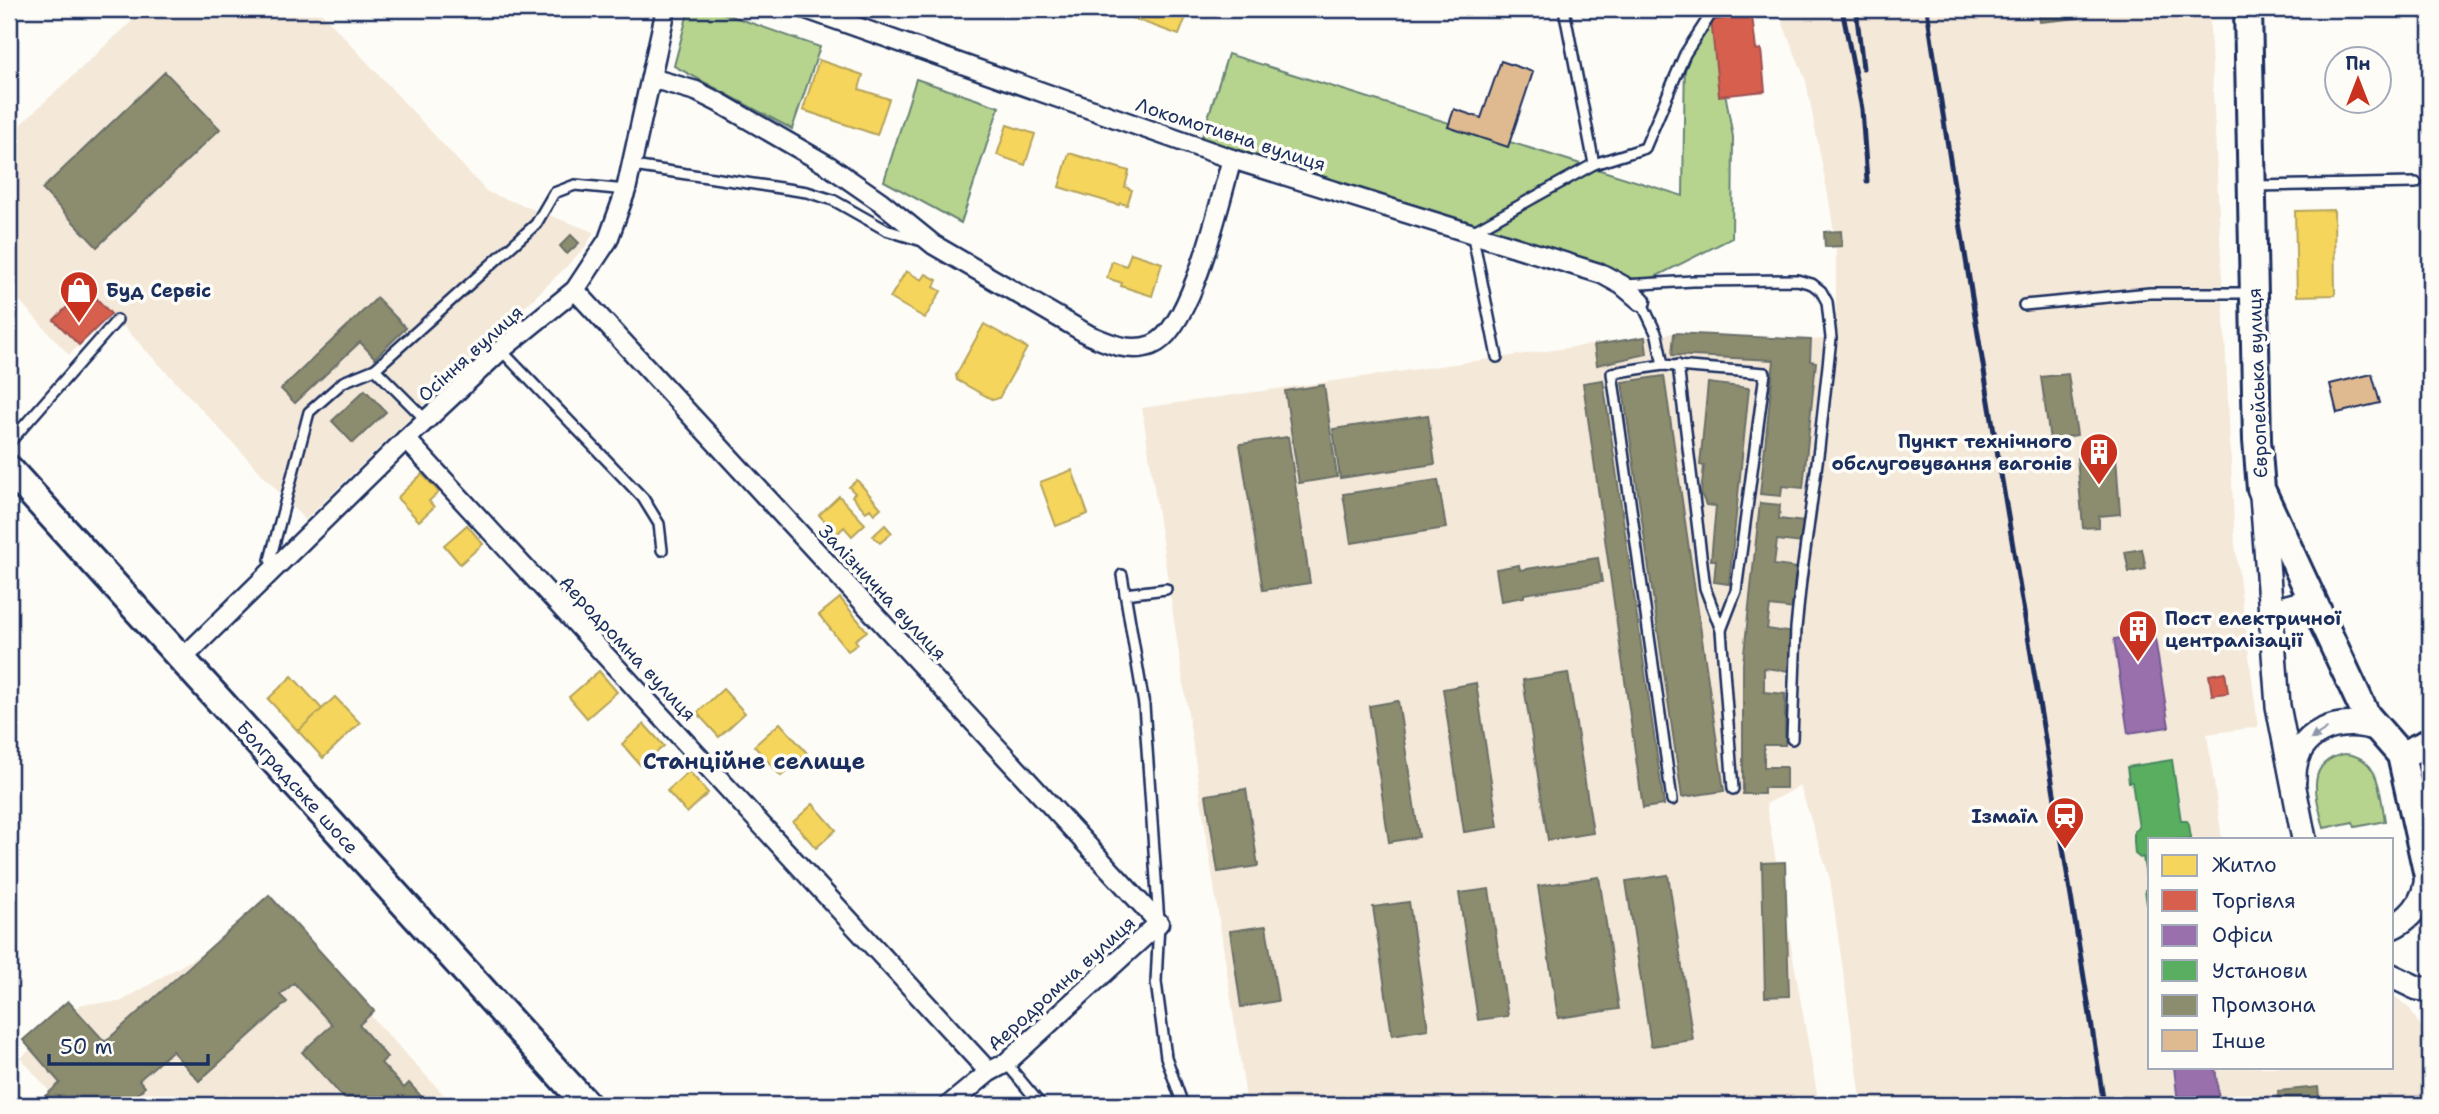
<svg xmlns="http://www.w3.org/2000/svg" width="2439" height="1114" font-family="'Shantell Sans',sans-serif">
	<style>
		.built { fill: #f4e8d8 }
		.green { fill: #b6d48d; stroke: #688276; stroke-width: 2 }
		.homes { fill: #f6d55c; stroke: #b4a35d; stroke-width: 2 }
		.shops { fill: #d6604d; stroke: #9e5152; stroke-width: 2 }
		.offices { fill: #9970ab; stroke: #735c94; stroke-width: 2 }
		.public { fill: #5aae61; stroke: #478860; stroke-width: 2 }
		.industry { fill: #8c8c6e; stroke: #6a7069; stroke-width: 2 }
		.building { fill: #dfba90; stroke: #1b2f5e; stroke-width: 2 }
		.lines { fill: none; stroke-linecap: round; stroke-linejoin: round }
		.service-casing { stroke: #1b2f5e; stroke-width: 14 }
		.minor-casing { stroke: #1b2f5e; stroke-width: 23 }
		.tertiary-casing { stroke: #1b2f5e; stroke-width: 28 }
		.secondary-casing { stroke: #1b2f5e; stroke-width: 32 }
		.service { stroke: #fdfcf7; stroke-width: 9 }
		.minor { stroke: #fdfcf7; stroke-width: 18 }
		.tertiary { stroke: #fdfcf7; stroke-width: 23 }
		.secondary { stroke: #fdfcf7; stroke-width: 26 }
		.rail { stroke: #1b2f5e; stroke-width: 5 }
		.oneway { fill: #8c96aa }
		.labels { text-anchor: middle; stroke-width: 7; stroke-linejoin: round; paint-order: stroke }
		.street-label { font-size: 19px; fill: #1b2f5e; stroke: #fdfcf7 }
		.poi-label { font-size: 19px; font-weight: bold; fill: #1b2f5e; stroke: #fdfcf7; text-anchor: start }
		.quarter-label { font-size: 23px; font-weight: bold; fill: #1b2f5e; stroke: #fdfcf7 }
	</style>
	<rect width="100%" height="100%" fill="#fdfcf7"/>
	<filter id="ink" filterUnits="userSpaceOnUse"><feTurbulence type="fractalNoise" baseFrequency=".0143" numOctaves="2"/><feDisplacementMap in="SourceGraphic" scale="14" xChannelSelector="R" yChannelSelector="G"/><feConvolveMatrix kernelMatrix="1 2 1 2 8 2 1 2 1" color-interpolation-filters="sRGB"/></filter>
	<g filter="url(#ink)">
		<!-- built -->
		<g class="built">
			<polygon points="145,9 318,9 487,192 594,232 586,246 564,269 305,520 112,314 69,355 9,289 9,135"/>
			<polygon points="1777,9 2209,9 2235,545 2258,727 2207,734 2222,839 2150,839 2150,1067 2392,1067 2392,994 2410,1009 2430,1043 2430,1105 1862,1105 1830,879 1800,786 1766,804 1819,1105 1247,1105 1142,408 1674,333 1811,340 1836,338 1836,246 1830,206 1806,81"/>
			<polygon points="274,911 453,1105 61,1105 21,1058 82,1004 120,1002"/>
		</g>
		<!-- green -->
		<g class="green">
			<polygon points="689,9 711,9 820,47 792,129 674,66"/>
			<polygon points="1711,14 1733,137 1732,238 1645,282 1472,232 1199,146 1228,54 1683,196 1685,54"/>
			<polygon points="916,79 999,107 961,223 884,181"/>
			<path d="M 2344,754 C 2380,756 2380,793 2385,821 L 2355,827 L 2353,822 L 2324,828 C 2317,799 2303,763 2344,754 Z"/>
		</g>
		<!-- homes -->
		<g class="homes">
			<polygon points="1116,9 1189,9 1179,35 1115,12"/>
			<polygon points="819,60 863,75 859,89 889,99 877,135 803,110"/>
			<polygon points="1007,125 1035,134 1025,165 997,155"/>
			<polygon points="1069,153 1129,171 1125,187 1132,190 1127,205 1120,203 1119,205 1059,187"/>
			<polygon points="2334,210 2335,295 2297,296 2295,211"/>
			<polygon points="1131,253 1162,263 1152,296 1121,286 1122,283 1107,278 1112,261 1126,266"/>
			<polygon points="906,271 922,280 926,274 937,280 934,287 941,291 925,318 890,298"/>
			<polygon points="984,324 1027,348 999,398 993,400 957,380 956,375"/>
			<polygon points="1072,470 1088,514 1056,526 1040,482"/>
			<polygon points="422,474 439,492 429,501 434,507 419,521 397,498"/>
			<polygon points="857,480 881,508 874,514 870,509 866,512 852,496 855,493 849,487"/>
			<polygon points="839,496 865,524 852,536 844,527 837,534 819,515"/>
			<polygon points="467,525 483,544 460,564 444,545"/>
			<polygon points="885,525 892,533 880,543 873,536"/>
			<polygon points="840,598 867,631 855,640 858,644 848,651 819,615"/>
			<polygon points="599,671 617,692 587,718 569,697"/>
			<polygon points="292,676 322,709 298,731 268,699"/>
			<polygon points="723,689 745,713 719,737 697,713"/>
			<polygon points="335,697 360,723 323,758 298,731"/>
			<polygon points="780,723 807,753 781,776 754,746"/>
			<polygon points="644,724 664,746 641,766 622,744"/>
			<polygon points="689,771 708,793 687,813 667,791"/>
			<polygon points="813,804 836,830 816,848 793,822"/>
		</g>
		<!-- shops -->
		<g class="shops">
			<polygon points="1752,15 1756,50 1761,49 1765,91 1719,96 1711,19"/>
			<polygon points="96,298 111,314 79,345 54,320 73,301 82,311"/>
			<polygon points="2225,672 2228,693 2212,695 2209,675"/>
		</g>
		<!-- offices -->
		<g class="offices">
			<polygon points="2139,618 2142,635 2154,632 2169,727 2128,733 2114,639 2133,636 2130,619"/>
			<polygon points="2174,1067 2215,1067 2219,1100 2178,1104"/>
		</g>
		<!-- public -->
		<polygon class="public" points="2172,760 2181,821 2187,821 2189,824 2191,839 2150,839 2150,904 2147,904 2145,890 2148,890 2143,857 2140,858 2135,854 2134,842 2134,831 2139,828 2132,782 2129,782 2127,767"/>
		<!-- industry -->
		<g class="industry">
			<polygon points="2038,9 2078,9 2079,18 2040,22"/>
			<polygon points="165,72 220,129 97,247 42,189"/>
			<polygon points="1841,231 1842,246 1825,247 1824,232"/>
			<polygon points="571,235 579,243 567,254 560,246"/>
			<polygon points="377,298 406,328 375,358 360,342 295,403 281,389"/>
			<polygon points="1674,333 1811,340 1810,361 1816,362 1803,488 1782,486 1781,496 1760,494 1774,360 1672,355"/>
			<polygon points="1645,337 1647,354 1597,365 1594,345"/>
			<polygon points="2068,374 2077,435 2050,440 2041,377"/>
			<polygon points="1664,376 1724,791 1682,797 1622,382"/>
			<polygon points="1603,380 1664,805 1643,808 1583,383"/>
			<polygon points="1708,383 1749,388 1729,584 1714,582 1716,560 1711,560 1716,506 1706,505 1701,493 1704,466 1700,465"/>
			<polygon points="1324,385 1337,477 1299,483 1285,391"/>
			<polygon points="365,390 386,412 353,443 332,421"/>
			<polygon points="1428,415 1435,464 1340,478 1333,429"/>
			<polygon points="1288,437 1310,583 1263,590 1240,444"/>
			<polygon points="2116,456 2120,514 2099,516 2099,527 2083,528 2077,458"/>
			<polygon points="1438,480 1446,528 1351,543 1343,494"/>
			<polygon points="1760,503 1780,505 1779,519 1804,522 1802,543 1777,540 1774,565 1798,568 1794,609 1770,606 1767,629 1794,633 1790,671 1764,668 1764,692 1785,694 1785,745 1764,745 1764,767 1786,767 1786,788 1764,788 1764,794 1743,794 1743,663"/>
			<polygon points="2142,549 2146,569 2129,572 2125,552"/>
			<polygon points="1598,558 1602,582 1524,594 1524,597 1501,601 1496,569 1519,565 1520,570"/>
			<polygon points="1568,673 1593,833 1548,840 1523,680"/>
			<polygon points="1476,683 1498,827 1464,832 1443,689"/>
			<polygon points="1398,701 1419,837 1389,842 1369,706"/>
			<polygon points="1246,789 1258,866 1218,872 1206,795"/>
			<polygon points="1785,862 1789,996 1765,997 1762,863"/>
			<polygon points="1668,875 1693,1040 1651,1046 1626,881"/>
			<polygon points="1599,877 1619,1009 1558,1018 1538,886"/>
			<polygon points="1489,889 1508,1016 1478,1020 1459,893"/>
			<polygon points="269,895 374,1011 359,1025 387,1057 381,1063 404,1088 409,1083 429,1105 350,1105 302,1052 332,1025 294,983 280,995 287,1002 199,1081 172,1051 139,1080 145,1087 125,1105 35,1105 60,1083 23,1040 68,1001 105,1042"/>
			<polygon points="1409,902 1428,1029 1392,1035 1373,907"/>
			<polygon points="1266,926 1278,1001 1241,1007 1230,931"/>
			<polygon points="2318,1087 2320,1105 2279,1105 2278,1091"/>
		</g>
		<!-- building -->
		<g class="building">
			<polygon points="1501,61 1533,72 1508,147 1448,127 1454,109 1481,118"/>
			<polygon points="2372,374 2380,403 2337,413 2330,384"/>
		</g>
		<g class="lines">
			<!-- service casing -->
			<g class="service-casing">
				<g id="service">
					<polyline points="1564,9 1594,164"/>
					<polyline points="633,166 807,192 833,200 886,230 919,240"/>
					<polyline points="2254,186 2416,183"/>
					<polyline points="1624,285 1693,281 1797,280 1812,284 1821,291 1827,302 1831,338 1819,448 1801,580 1796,628 1792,739"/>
					<polyline points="1641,301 1657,335 1663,365"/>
					<polyline points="2024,305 2150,293 2252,293"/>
					<polyline points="501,350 643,498 659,524 662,550"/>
					<polyline points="1497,357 1472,232 1594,164 1645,148 1685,54 1711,14 1742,9"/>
					<polyline points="1678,365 1705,588 1721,630 1733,789"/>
					<polyline points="375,369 536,224 554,193 575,185 626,190"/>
					<polyline points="9,443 117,320"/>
					<polyline points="276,567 270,560 309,412 343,382 375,369 426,420"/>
					<polyline points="1122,575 1144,705 1159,923 1156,982 1166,1057 1183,1105"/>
					<polyline points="1125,594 1166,589"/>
					<polyline points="1672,800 1612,373 1663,365 1765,373 1736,591 1721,630"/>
					<polyline points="1006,1063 1041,1105"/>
				</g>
			</g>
			<!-- minor casing -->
			<g class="minor-casing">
				<g id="minor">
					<polyline points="806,9 1232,159 1602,274 1622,285 1641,301"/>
					<path d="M 651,78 L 696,91 L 720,103 L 829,166 L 881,202 L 934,245 L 1089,335 C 1110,344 1130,353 1152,345 C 1192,330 1220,199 1232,159"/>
					<polyline points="575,290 1159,923 1006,1063 989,1072 949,1105"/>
					<polyline points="406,439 989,1072"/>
					<polyline points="182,659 406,439 501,350 575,290 608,240 626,190 666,9"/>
				</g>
			</g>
			<!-- tertiary casing -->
			<g class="tertiary-casing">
				<g id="tertiary">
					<polyline points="2262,496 2278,706 2304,839"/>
					<polyline points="2270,612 2312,600"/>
					<path d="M 2294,780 C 2292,731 2340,715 2379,730"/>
					<path d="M 2392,927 C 2417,915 2430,892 2426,864"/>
					<polyline points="2392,976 2417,988 2430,990"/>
				</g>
			</g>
			<!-- secondary casing -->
			<g class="secondary-casing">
				<g id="secondary">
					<polyline points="2248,9 2257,440 2261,489 2366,715 2401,755 2430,885"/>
					<polyline points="9,469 587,1105"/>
					<polyline points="2401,755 2430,742"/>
				</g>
			</g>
			<!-- service -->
			<use href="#service" class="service"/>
			<!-- minor -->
			<use href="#minor" class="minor"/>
			<!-- tertiary -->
			<use href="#tertiary" class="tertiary"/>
			<!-- secondary -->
			<use href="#secondary" class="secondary"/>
			<!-- rail -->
			<g class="rail">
				<polyline points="1842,9 1862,109 1867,181"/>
				<polyline points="1856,9 1863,68"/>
				<path d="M 1927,9 C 1981,375 2048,739 2104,1105"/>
			</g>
		</g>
		<!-- one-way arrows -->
		<defs><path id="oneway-solid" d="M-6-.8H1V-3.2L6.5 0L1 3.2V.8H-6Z" transform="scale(1.75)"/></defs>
		<use class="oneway" href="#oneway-solid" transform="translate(2319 734) rotate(146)"/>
	</g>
	<!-- icons -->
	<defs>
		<g id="shop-pin" transform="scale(2.0125)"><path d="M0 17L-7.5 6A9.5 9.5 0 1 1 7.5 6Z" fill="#c8321e" stroke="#fdfcf7"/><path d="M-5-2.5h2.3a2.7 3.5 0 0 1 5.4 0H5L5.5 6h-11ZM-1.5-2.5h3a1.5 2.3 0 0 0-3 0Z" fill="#fff"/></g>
		<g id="building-pin" transform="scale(2.0125)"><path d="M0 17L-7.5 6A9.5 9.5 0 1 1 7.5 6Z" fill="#c8321e" stroke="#fdfcf7"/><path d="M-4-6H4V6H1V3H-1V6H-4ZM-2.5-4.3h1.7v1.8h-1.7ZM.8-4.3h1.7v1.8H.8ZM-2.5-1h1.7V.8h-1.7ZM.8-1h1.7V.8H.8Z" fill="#fff"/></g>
		<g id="station-pin" transform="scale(2.0125)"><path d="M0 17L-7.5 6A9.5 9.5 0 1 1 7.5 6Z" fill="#c8321e" stroke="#fdfcf7"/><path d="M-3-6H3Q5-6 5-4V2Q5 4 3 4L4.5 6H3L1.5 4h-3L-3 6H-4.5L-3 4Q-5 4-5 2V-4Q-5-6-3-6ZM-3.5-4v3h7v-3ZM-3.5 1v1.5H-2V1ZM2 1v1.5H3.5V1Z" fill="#fff"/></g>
	</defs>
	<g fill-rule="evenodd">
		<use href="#shop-pin" x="79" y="290"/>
		<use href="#building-pin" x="2099" y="452"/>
		<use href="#building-pin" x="2138" y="629"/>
		<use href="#station-pin" x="2065" y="816"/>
	</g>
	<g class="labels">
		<!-- street labels -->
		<g class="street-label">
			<text transform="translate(1231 134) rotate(18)" y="7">Локомотивна вулиця</text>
			<text transform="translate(470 353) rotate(-42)" y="7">Осіння вулиця</text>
			<text transform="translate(2257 383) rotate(-92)" y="7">Європейська вулиця</text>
			<text transform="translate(883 592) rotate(47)" y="7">Залізнична вулиця</text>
			<text transform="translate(628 648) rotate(47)" y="7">Аеродромна вулиця</text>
			<text transform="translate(298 787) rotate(48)" y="7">Болградське шосе</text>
			<text transform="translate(1061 983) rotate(-42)" y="7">Аеродромна вулиця</text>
		</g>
		<!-- poi labels -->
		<g class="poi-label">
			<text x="106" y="297">Буд Сервіс</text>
			<text x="2072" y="448" text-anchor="end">Пункт технічного<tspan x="2072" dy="22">обслуговування вагонів</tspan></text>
			<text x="2165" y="625">Пост електричної<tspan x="2165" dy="22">централізації</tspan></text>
			<text x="2038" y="823" text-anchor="end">Ізмаїл</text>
		</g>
		<!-- quarter labels -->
		<g class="quarter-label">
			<text x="754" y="769">Станційне селище</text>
		</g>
	</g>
	<!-- margin -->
	<rect width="2439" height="1114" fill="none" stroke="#fdfcf7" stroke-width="35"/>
	<rect x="18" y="18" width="2404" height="1079" fill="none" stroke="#1b2f5e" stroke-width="2.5" filter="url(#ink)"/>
	<!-- legend -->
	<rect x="2148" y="838" width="245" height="231" fill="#fdfcf7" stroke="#a3aaba" stroke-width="2"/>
	<rect x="2162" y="855" width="35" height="21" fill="#f6d55c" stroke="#a3aaba" stroke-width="2"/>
	<text x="2212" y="872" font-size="21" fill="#1b2f5e">Житло</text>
	<rect x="2162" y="890" width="35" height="21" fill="#d6604d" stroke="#a3aaba" stroke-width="2"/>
	<text x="2212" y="908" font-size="21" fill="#1b2f5e">Торгівля</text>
	<rect x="2162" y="925" width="35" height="21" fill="#9970ab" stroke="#a3aaba" stroke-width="2"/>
	<text x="2212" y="942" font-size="21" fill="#1b2f5e">Офіси</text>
	<rect x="2162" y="960" width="35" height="21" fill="#5aae61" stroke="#a3aaba" stroke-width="2"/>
	<text x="2212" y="978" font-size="21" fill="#1b2f5e">Установи</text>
	<rect x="2162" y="995" width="35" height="21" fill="#8c8c6e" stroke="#a3aaba" stroke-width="2"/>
	<text x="2212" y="1012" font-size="21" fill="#1b2f5e">Промзона</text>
	<rect x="2162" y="1030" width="35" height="21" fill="#dfba90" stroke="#a3aaba" stroke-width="2"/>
	<text x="2212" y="1048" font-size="21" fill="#1b2f5e">Інше</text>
	<!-- north arrow -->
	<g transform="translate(2358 80)"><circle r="33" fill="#fdfcf7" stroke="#a3aaba" stroke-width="2"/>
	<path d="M0-5L12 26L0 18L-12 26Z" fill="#c8321e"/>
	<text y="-10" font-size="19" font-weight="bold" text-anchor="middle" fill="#1b2f5e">Пн</text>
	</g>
	<!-- scale -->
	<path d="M49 1054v10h159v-10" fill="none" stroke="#1b2f5e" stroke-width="3.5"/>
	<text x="60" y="1054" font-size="21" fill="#1b2f5e" stroke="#fdfcf7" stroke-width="5" paint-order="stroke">50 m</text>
</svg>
